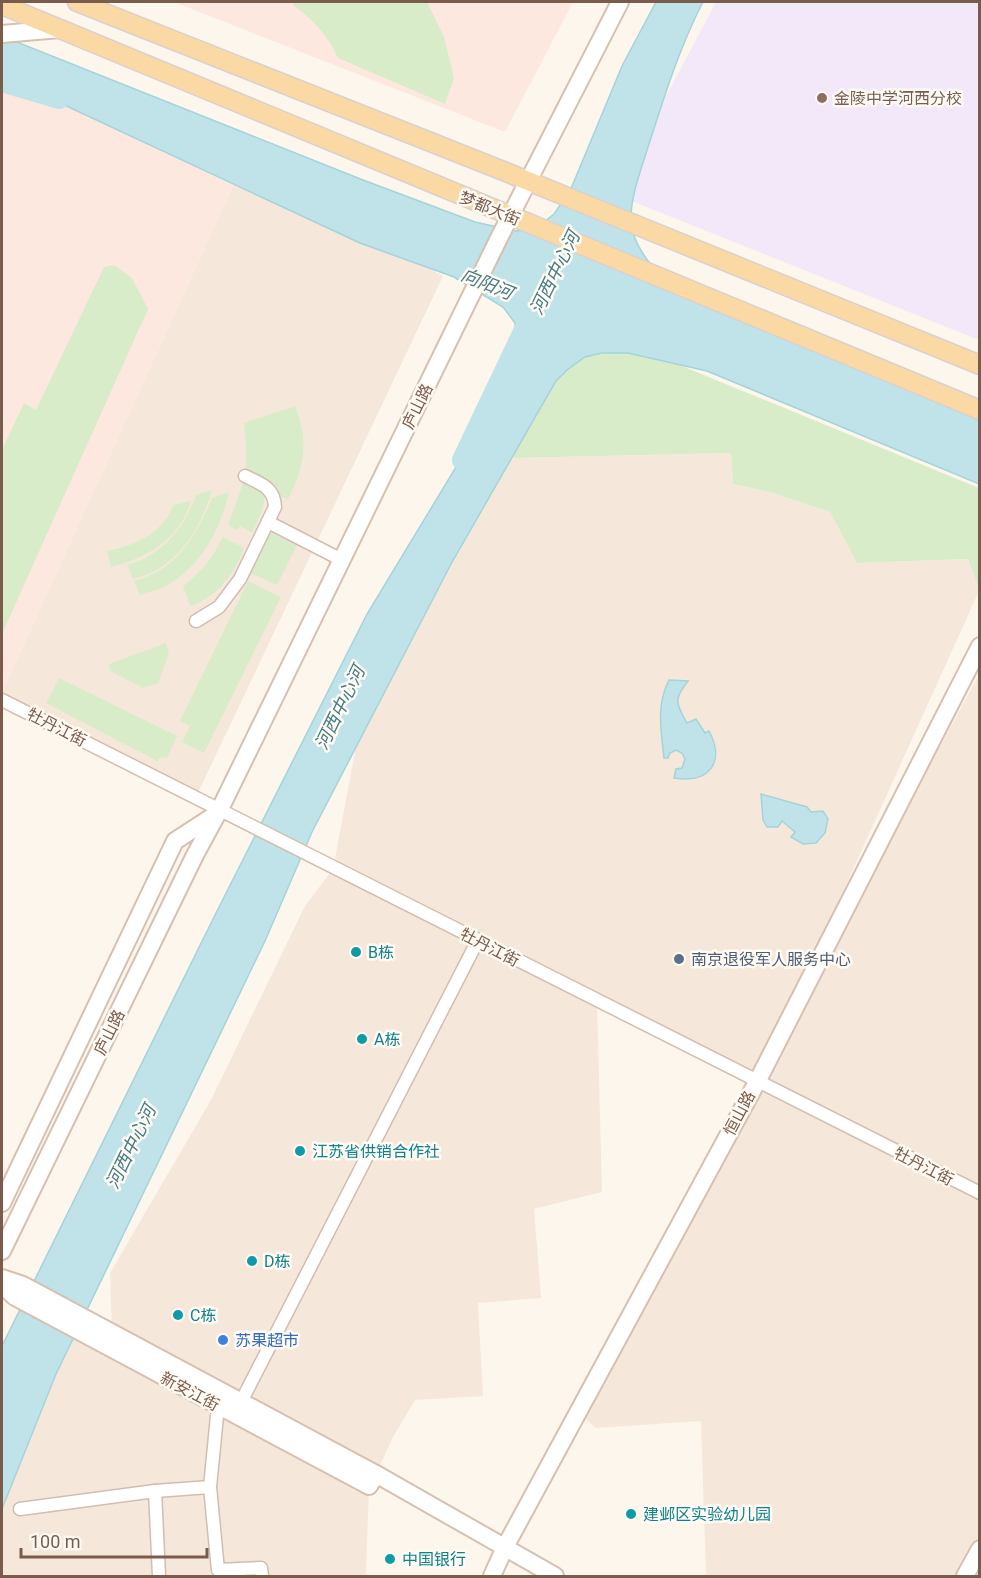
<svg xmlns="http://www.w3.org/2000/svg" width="981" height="1578" font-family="Roboto,'Noto Sans SC',sans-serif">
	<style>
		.residential { fill: #f5e8da }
		.commercial { fill: #fde8e0 }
		.education { fill: #f3e8fa }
		.green { fill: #d8ecc9 }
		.water { fill: #bfe3e8; stroke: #a5d3da; stroke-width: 1.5 }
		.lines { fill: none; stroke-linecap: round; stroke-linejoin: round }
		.river { stroke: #bfe3e8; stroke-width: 22 }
		.street-casing { stroke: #d1beb0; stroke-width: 15 }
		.secondary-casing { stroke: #d6c0b0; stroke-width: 20 }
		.primary-casing { stroke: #dad1cd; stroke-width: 21 }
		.street { stroke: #fff; stroke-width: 12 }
		.secondary { stroke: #fff; stroke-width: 16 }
		.primary { stroke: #fbd9a5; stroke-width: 18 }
		.education-dot { fill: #8d6e63; stroke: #fffaf3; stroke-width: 2 }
		.culture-dot { fill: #0f9aa8; stroke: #fffaf3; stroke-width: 2 }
		.service-dot { fill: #5c6f8a; stroke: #fffaf3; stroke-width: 2 }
		.shop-dot { fill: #3f7fe0; stroke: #fffaf3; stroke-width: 2 }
		.labels { text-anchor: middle; stroke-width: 5; stroke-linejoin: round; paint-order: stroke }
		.education-label { font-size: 16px; fill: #785e54; stroke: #fffaf3; text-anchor: start }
		.street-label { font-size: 16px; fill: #7a5c4d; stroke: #fffaf3 }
		.culture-label { font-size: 16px; fill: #0d838f; stroke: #fffaf3; text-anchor: start }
		.service-label { font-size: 16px; fill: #4e5e75; stroke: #fffaf3; text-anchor: start }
		.shop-label { font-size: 16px; fill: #366cbe; stroke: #fffaf3; text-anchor: start }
		.water-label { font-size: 18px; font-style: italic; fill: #437c86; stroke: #fffaf3 }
	</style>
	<rect width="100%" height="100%" fill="#fdf6ec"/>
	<!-- residential -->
	<g class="residential">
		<polygon points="241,168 443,276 196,797 2,700 2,692"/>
		<polygon points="731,453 733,484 770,492 830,512 857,563 968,559 979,591 762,1071 979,675 980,1549 965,1576 706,1576 701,1421 596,1428 578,1412 756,1082 597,1002 602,1192 534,1209 541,1298 478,1303 483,1396 415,1400 393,1437 376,1474 112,1333 110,1273 211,1100 305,906 333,869 378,630 513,458"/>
		<polygon points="72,1328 369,1486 366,1576 2,1576 2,1484"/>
	</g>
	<!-- commercial -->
	<g class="commercial">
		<polygon points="174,2 573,2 505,132"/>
		<polygon points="2,81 116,115 241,168 2,692"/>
	</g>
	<!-- education -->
	<polygon class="education" points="716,2 979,2 979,340 614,194"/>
	<!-- green -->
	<g class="green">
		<path d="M 295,2 L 427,2 L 444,37 L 454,78 L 445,104 L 338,58 C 329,37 312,18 293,5 Z"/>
		<polygon points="114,265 132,278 148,309 2,634 2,450 24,403 36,410 104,267"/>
		<polygon points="592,329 979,488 979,590 968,559 857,563 830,512 770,492 733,484 731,453 513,458 554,344"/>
		<path d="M 295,406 C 309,442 305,466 288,499 L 277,495 L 246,473 L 246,442 L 244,423 Z"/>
		<polygon points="244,481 257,488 265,496 262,511 252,533 240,526 237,530 228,525"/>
		<path d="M 212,490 C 201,529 176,570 133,579 L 127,565 C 162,555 184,529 196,495 Z"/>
		<path d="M 229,492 C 222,525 203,562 174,581 C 164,588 152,591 140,595 L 134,581 C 177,570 196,536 212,498 Z"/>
		<path d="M 191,501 C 180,539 147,558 111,567 L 107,551 C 137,545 161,534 174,505 Z"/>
		<polygon points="269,532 297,545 277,585 250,573"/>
		<path d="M 223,537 L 244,548 C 235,574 217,597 190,606 L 183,586 C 201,573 213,557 223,537 Z"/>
		<polygon points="248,581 281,597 204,753 182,742 190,726 180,721"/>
		<polygon points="166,643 169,653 158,683 143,688 110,671 109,664"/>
		<polygon points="59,678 177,736 167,758 162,757 157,761 46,703"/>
	</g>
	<!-- water -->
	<g class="water">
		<path d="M 656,2 L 703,2 C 679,48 664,98 648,147 C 641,170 631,195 631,218 C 631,246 656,274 677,289 L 979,420 L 979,484 L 707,371 L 628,353 L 602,353 L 585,357 L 567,370 L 556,381 L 538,412 L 451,564 L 312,832 L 265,941 L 56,1374 L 2,1509 L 2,1346 L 215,915 L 367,614 L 510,378 L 518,350 L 515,323 L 503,307 L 454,277 L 360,243 L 2,76 L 2,36 L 363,180 L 475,222 L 516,231 L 525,230 L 535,229 L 554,214 L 570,191 L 622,66 Z"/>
		<path d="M 669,680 L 688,681 C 673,700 676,703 687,723 L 696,719 L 705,733 L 709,731 C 726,762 709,784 674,778 L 676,769 L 682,768 L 685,759 L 682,753 L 676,750 L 670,753 L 668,758 L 664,758 C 661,731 656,705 669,680 Z"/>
		<polygon points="761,794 807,807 811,812 823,811 828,819 825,833 816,843 803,844 791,837 795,832 782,821 778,827 767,827 763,820"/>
	</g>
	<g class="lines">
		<!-- river -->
		<g class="river">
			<polyline points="2,81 59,98"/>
			<polyline points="463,460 531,317"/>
		</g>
		<!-- street casing -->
		<g class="street-casing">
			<g id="street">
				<polyline points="268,522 342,560"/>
				<path d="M 196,621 L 219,607 L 240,579 L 275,507 C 274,487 261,484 245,476"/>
				<polyline points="2,700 980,1193"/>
				<polyline points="241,1402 478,940"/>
				<polyline points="210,1487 218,1570 261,1568 262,1576"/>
				<polyline points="20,1509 155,1491"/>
				<polyline points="159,1576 155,1491 210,1487 218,1406"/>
			</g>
		</g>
		<!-- secondary casing -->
		<g class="secondary-casing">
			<g id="secondary">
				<polyline points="2,34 60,29"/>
				<polyline points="2,1203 175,841 215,815"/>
				<polyline points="2,1251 195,855 220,809 499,238 620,2"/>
				<polyline points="2,1278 23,1285 376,1474 555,1576"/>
				<polyline points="2,1285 15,1297 369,1486 376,1474"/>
				<polyline points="492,1576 505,1547 757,1082 980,646"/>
				<polyline points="965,1576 980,1549"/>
			</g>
		</g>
		<!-- primary casing -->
		<g class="primary-casing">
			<g id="primary">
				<polyline points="77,2 506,172 980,365"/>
				<polyline points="2,5 980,410"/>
			</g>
		</g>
		<!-- street -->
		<use href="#street" class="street"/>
		<!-- secondary -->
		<use href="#secondary" class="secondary"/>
		<!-- primary -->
		<use href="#primary" class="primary"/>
	</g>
	<!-- markers -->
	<circle class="education-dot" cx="822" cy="98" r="6"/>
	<g class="culture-dot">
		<circle cx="356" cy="952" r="6"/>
		<circle cx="362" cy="1039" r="6"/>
		<circle cx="300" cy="1151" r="6"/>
		<circle cx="252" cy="1261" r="6"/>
		<circle cx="178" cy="1315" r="6"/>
		<circle cx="631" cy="1514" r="6"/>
		<circle cx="390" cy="1559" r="6"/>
	</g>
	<circle class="service-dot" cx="679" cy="959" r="6"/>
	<circle class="shop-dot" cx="223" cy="1340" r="6"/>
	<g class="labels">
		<!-- education labels -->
		<g class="education-label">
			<text x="834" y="104">金陵中学河西分校</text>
		</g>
		<!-- street labels -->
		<g class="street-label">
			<text transform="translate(490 208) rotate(22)" y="6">梦都大街</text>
			<text transform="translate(417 406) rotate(-64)" y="6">庐山路</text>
			<text transform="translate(57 727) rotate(27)" y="6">牡丹江街</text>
			<text transform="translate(490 947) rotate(27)" y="6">牡丹江街</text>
			<text transform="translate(109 1032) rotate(-64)" y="6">庐山路</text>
			<text transform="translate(739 1113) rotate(-62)" y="6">恒山路</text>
			<text transform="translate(924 1166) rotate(27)" y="6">牡丹江街</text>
			<text transform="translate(190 1391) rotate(28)" y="6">新安江街</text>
		</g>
		<!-- culture labels -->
		<g class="culture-label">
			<text x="368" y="958">B栋</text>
			<text x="374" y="1045">A栋</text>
			<text x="312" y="1157">江苏省供销合作社</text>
			<text x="264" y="1267">D栋</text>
			<text x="190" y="1321">C栋</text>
			<text x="643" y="1520">建邺区实验幼儿园</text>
			<text x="402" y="1565">中国银行</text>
		</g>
		<!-- service labels -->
		<g class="service-label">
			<text x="691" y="965">南京退役军人服务中心</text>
		</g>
		<!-- shop labels -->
		<g class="shop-label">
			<text x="235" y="1346">苏果超市</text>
		</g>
		<!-- water labels -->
		<g class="water-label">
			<text transform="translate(555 273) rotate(-64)" y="6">河西中心河</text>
			<text transform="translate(487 284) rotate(22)" y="6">向阳河</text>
			<text transform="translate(340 708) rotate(-64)" y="6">河西中心河</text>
			<text transform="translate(131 1147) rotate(-64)" y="6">河西中心河</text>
		</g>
	</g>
	<!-- border -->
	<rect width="981" height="1578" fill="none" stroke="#7a5c4d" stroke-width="6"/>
	<!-- scale -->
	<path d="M21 1548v9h186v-9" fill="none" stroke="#7a5c4d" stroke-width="3"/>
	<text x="30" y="1548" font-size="18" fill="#7a5c4d" stroke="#fffaf3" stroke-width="4.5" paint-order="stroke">100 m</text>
</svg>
